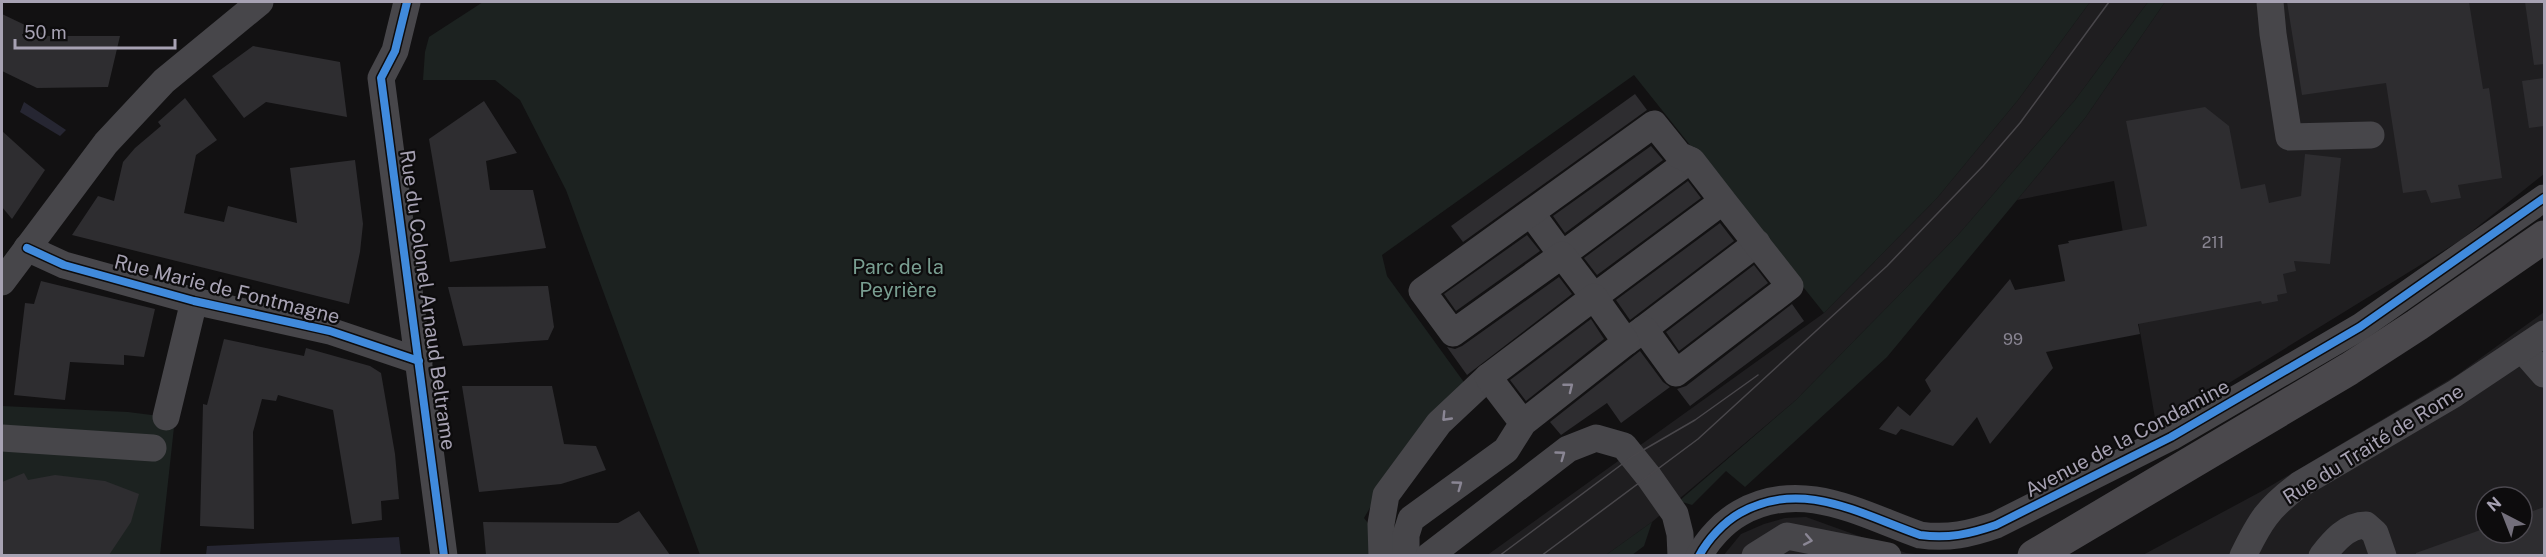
<svg xmlns="http://www.w3.org/2000/svg" width="2546" height="557" font-family="'Public Sans',sans-serif">
	<style>
		.built { fill: #1f1e20; fill-rule: evenodd }
		.green { fill: #1c2220 }
		.water { fill: #262632 }
		.building { fill: #2e2d30 }
		.lines { fill: none; stroke-linecap: round; stroke-linejoin: round }
		.minor { stroke: #47464a; stroke-width: 27 }
		.major { stroke: #4a484c; stroke-width: 33 }
		.tram { stroke: #49474b; stroke-width: 1.5 }
		.cycleway-casing { stroke: #0d0c0d; stroke-width: 11 }
		.cycleway { stroke: #408adc; stroke-width: 8 }
		.oneway { stroke: #8a8694 }
		.labels { text-anchor: middle; stroke-width: 4.5; stroke-linejoin: round; paint-order: stroke }
		.number-label { font-size: 16px; fill: #898592 }
		.park-label { font-size: 20px; fill: #799e91; stroke: #0d0c0d }
		.street-label { font-size: 20px; fill: #a7a2b3; stroke: #0d0c0d }
	</style>
	<rect width="100%" height="100%" fill="#121112"/>
	<!-- built -->
	<g class="built">
		<polygon points="2090,2 2148,2 2075,100 1958,235 1796,400 1652,522 1606,555 1486,556 1824,313 1937,198 2018,100"/>
		<polygon points="2165,2 2544,2 2544,174 2461,240 2229,383 2156,424 2114,181 2017,200 2085,118"/>
		<path d="M 2544,312 L 2544,555 L 2141,556 L 2262,491 L 2457,375 ZM 2486,497 L 2522,497 L 2522,533 L 2486,533 Z"/>
		<polygon points="1806,517 1906,553 1925,555 1723,556 1741,534 1764,524 1785,518"/>
	</g>
	<!-- green -->
	<g class="green">
		<polygon points="483,2 2090,2 2018,100 1937,198 1824,313 1634,75 1382,255 1387,276 1466,385 1385,482 1364,518 1374,531 1369,556 700,555 566,190 520,100 495,80 423,80 425,52 429,37"/>
		<polygon points="2148,2 2165,2 2085,118 1887,357 1745,487 1726,471 1692,505 1679,501 1796,400 1958,235 2075,100"/>
		<polygon points="2,406 128,412 175,418 160,555 2,556"/>
		<polygon points="1652,522 1644,546 1632,555 1606,555"/>
	</g>
	<!-- water -->
	<g class="water">
		<polygon points="24,102 66,130 60,136 20,112"/>
		<polygon points="399,537 401,555 206,555 207,546"/>
	</g>
	<!-- building -->
	<g class="building">
		<polygon points="2287,2 2469,2 2483,89 2489,88 2502,178 2458,185 2461,198 2431,203 2426,190 2403,193 2386,83 2302,95"/>
		<polygon points="2525,2 2544,2 2544,64 2534,65"/>
		<polygon points="2,14 48,36 120,36 108,87 37,88 2,71"/>
		<polygon points="253,46 340,62 347,117 266,102 244,118 212,76"/>
		<polygon points="2544,78 2544,126 2529,128 2522,81"/>
		<polygon points="1635,94 1647,110 1463,242 1451,226"/>
		<polygon points="185,98 217,140 196,155 184,213 224,222 228,206 297,223 290,168 355,160 363,224 360,252 349,304 72,235 98,196 114,201 123,162 135,148 161,126 158,122"/>
		<polygon points="484,101 517,153 486,161 490,190 533,190 546,248 450,262 429,139"/>
		<polygon points="2205,107 2229,126 2241,189 2265,184 2269,203 2301,196 2305,154 2341,158 2330,264 2294,261 2296,271 2283,274 2287,293 2277,295 2278,301 2262,304 2261,301 2138,324 2140,334 2046,352 2053,368 1990,444 1977,417 1953,446 1901,429 1896,435 1879,429 1898,406 1910,416 1931,391 1925,380 2010,279 2015,290 2065,281 2058,245 2069,243 2068,241 2147,226 2126,121"/>
		<polygon points="2,131 45,170 12,219 2,207"/>
		<polygon points="1651,146 1663,160 1565,233 1553,216"/>
		<polygon points="1688,181 1701,198 1597,275 1584,258"/>
		<polygon points="1720,223 1734,241 1630,320 1616,300"/>
		<polygon points="1527,235 1540,251 1456,311 1444,294"/>
		<polygon points="1754,265 1768,283 1679,351 1666,332"/>
		<polygon points="1559,277 1572,294 1467,375 1447,347 1455,349 1462,346"/>
		<polygon points="41,281 155,309 144,357 124,355 124,365 70,362 65,400 14,395 25,303 34,304"/>
		<polygon points="548,286 554,327 548,340 463,346 448,287"/>
		<polygon points="1792,304 1804,321 1690,406 1677,389 1686,386"/>
		<polygon points="1591,319 1604,339 1526,401 1510,380"/>
		<polygon points="224,339 304,356 306,348 370,366 381,373 395,454 399,499 381,501 382,520 352,524 333,410 278,395 276,401 262,399 253,432 254,529 200,526 203,404 207,405"/>
		<polygon points="1640,351 1663,382 1670,387 1621,423 1607,403 1561,435 1550,422"/>
		<polygon points="462,386 552,386 564,444 596,446 606,470 561,484 479,492"/>
		<polygon points="24,473 28,480 55,475 105,481 139,494 131,522 109,555 2,555 2,482"/>
		<polygon points="2544,507 2544,555 2416,555 2416,553 2486,528 2486,533 2522,533 2522,515"/>
		<polygon points="639,511 670,555 486,555 483,522 618,523"/>
	</g>
	<g class="lines">
		<!-- minor -->
		<g class="minor">
			<polyline points="407,2 395,51 381,78 444,556"/>
			<polyline points="2270,2 2273,34 2289,137 2371,135"/>
			<polyline points="1531,213 1562,255 1690,160"/>
			<polyline points="27,248 64,265 194,301 330,331 419,361"/>
			<polyline points="2,282 106,143 164,81 260,2"/>
			<polyline points="1644,329 1757,243"/>
			<polyline points="1626,342 1644,329 1676,373 1790,286 1723,201 1594,297 1562,255 1453,333 1422,291 1654,124 1679,155 1692,161 1723,201"/>
			<polyline points="2522,349 2544,374"/>
			<polyline points="166,417 194,301"/>
			<polyline points="2,438 153,448"/>
			<polyline points="1382,556 1381,524 1386,495 1439,423 1488,377"/>
			<polyline points="1406,556 1406,535 1411,519 1506,450 1523,423 1626,342 1594,297 1488,377 1523,423"/>
			<polyline points="1429,556 1568,449 1596,438 1624,446 1649,477 1675,514 1680,534 1681,556"/>
			<path d="M 1699,556 C 1708,539 1724,522 1740,513 C 1802,478 1860,514 1920,535 C 1948,539 1970,534 1996,525 L 2171,437 L 2360,327 L 2544,198"/>
			<polyline points="1755,556 1787,536 1888,556"/>
			<path d="M 2243,556 C 2260,521 2268,508 2299,485 L 2454,394 L 2544,334"/>
			<path d="M 2322,556 C 2333,542 2347,525 2366,525 L 2375,533 L 2383,556"/>
		</g>
		<!-- major -->
		<polyline class="major" points="2034,556 2349,369 2417,325 2544,237"/>
		<!-- tram -->
		<g class="tram">
			<polyline points="1499,556 1633,456 1695,420 1758,375"/>
			<polyline points="1541,556 1698,439 1887,266 1983,166 2020,123 2109,2"/>
		</g>
		<!-- cycleway casing -->
		<g class="cycleway-casing">
			<g id="cycleway">
				<polyline points="407,2 395,51 381,78 444,556"/>
				<polyline points="27,248 64,265 194,301 330,331 419,361"/>
				<path d="M 1699,556 C 1708,539 1724,522 1740,513 C 1802,478 1860,514 1920,535 C 1948,539 1970,534 1996,525 L 2171,437 L 2360,327 L 2544,198"/>
			</g>
		</g>
		<!-- cycleway -->
		<use href="#cycleway" class="cycleway"/>
	</g>
	<!-- one-way arrows -->
	<defs><path id="oneway-chevron" d="M-2-3.5L2.5 0L-2 3.5" fill="none" stroke-width="1.6" stroke-linecap="round" stroke-linejoin="round" transform="scale(1.5)"/></defs>
	<g class="oneway">
		<use href="#oneway-chevron" transform="translate(1569 387) rotate(-38)"/>
		<use href="#oneway-chevron" transform="translate(1446 417) rotate(134)"/>
		<use href="#oneway-chevron" transform="translate(1561 455) rotate(-36)"/>
		<use href="#oneway-chevron" transform="translate(1458 485) rotate(-36)"/>
		<use href="#oneway-chevron" transform="translate(1808 540) rotate(11)"/>
	</g>
	<g class="labels">
		<!-- number labels -->
		<g class="number-label">
			<text x="2213" y="248">211</text>
			<text x="2013" y="345">99</text>
		</g>
		<!-- park labels -->
		<g class="park-label">
			<text x="898" y="274">Parc de la<tspan x="898" dy="23">Peyrière</tspan></text>
		</g>
		<!-- street labels -->
		<g class="street-label">
			<text transform="translate(227 289) rotate(14)" y="7">Rue Marie de Fontmagne</text>
			<text transform="translate(428 300) rotate(82)" y="7">Rue du Colonel Arnaud Beltrame</text>
			<text transform="translate(2127 438) rotate(-28)" y="7">Avenue de la Condamine</text>
			<text transform="translate(2373 444) rotate(-32)" y="7">Rue du Traité de Rome</text>
		</g>
	</g>
	<!-- border -->
	<rect width="2546" height="557" fill="none" stroke="#a7a2b3" stroke-width="6"/>
	<!-- north arrow -->
	<g transform="translate(2504 515) rotate(318)"><circle r="28" fill="#0d0c0d" stroke="#4b484f" stroke-width="1.5"/>
	<path d="M0-4.5L10 22L0 15L-10 22Z" fill="#736f7b"/>
	<text y="-9" font-size="16" font-weight="bold" text-anchor="middle" fill="#a7a2b3">N</text>
	</g>
	<!-- scale -->
	<path d="M15 39v9h160v-9" fill="none" stroke="#a7a2b3" stroke-width="3"/>
	<text x="24" y="39" font-size="18" fill="#a7a2b3" stroke="#0d0c0d" stroke-width="4.5" paint-order="stroke">50 m</text>
</svg>
